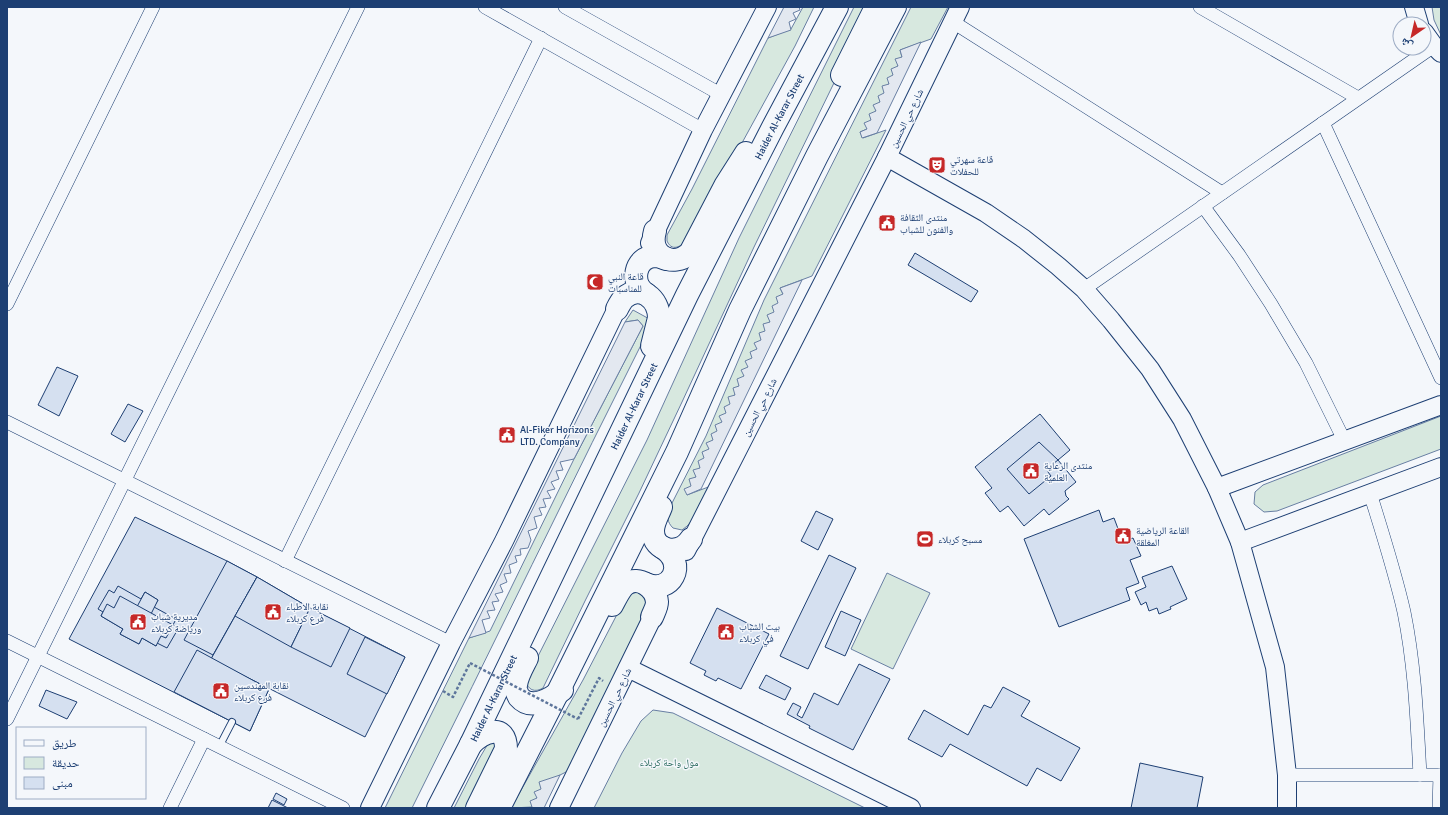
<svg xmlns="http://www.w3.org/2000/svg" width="1448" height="815" font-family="Signika,'Noto Naskh Arabic',sans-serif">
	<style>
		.green { fill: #d7e8df; stroke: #687fa3 }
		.parking { fill: #e3e8f0; stroke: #687fa3 }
		.building { fill: #d5e0f0; stroke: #1d3f73 }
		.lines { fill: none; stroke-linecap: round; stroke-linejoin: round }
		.lane-casing { stroke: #1d3f73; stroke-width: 8 }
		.street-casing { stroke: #1d3f73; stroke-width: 14 }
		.secondary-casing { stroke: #1d3f73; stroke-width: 20 }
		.highway-casing { stroke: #1d3f73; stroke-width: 24 }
		.path { stroke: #5e769c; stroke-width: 2.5; stroke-dasharray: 3 2; stroke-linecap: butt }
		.lane { stroke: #f4f7fb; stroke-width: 6 }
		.street { stroke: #f4f7fb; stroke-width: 13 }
		.secondary { stroke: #f4f7fb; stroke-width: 18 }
		.highway { stroke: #f4f7fb; stroke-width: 22 }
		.path-bridge { stroke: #5e769c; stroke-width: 2.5; stroke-dasharray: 3 2; stroke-linecap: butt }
		.labels { text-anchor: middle; stroke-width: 3; stroke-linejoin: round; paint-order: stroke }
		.street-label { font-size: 10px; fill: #1d3f73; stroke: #f4f7fb }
		.poi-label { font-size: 10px; fill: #1d3f73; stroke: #f4f7fb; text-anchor: start }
		.park-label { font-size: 10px; fill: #2c6c60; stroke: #f4f7fb }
	</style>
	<rect width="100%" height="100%" fill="#f4f7fb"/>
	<!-- green -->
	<g class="green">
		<path d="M 803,7 L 814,7 L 795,46 L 690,238 C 683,244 673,254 667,241 L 667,235 L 692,189 L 768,38 L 791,29 Z"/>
		<path d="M 854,7 L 871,7 L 754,247 L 682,402 L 639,493 L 585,601 L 543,688 C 535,693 527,690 526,680 L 647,440 L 739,238 Z"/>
		<path d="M 911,7 L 948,7 L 931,39 L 900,50 L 902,57 L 871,120 L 867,129 L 860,132 L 863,138 L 886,130 L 812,276 L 780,288 L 783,294 L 687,495 L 711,486 C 703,501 696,521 682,530 L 673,528 C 667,522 667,517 669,509 L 706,436 L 764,300 Z"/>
		<polygon points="1432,7 1441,7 1441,35 1434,20"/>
		<path d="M 633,310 L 653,321 C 571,483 493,646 412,808 L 385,808 L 469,638 L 490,631 L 574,459 L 643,326 L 638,320 L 625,322 Z"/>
		<polygon points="1441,416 1441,449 1277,511 1264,512 1254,504 1255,492 1263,485"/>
		<polygon points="887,573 930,593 893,669 851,649"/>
		<polygon points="638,592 642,594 649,605 568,771 560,775 541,789 532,807 511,808 583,680 625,599 630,594"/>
		<polygon points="653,710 673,713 865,808 594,808 622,753 641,721"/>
		<polygon points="489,742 497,742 472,808 454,808 479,759"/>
	</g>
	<!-- parking -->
	<g class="parking">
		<polygon points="784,7 799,7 800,10 793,13 796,19 789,22 791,30 768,38"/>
		<polygon points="921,42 877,133 862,138 860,132 867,129 864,123 871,120 869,114 876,111 873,105 880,102 878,96 884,93 882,86 889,84 887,78 893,75 891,69 898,66 895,59 902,57 900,50"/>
		<polygon points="802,280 701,489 687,495 684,489 691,486 689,479 696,477 693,470 700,468 698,461 704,458 702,452 709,449 706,443 713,440 711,434 717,431 715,425 722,422 719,416 726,413 724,407 730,404 728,397 735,395 733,388 739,386 737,379 744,376 741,370 748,367 745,361 752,358 750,352 757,349 754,343 761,340 759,333 765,331 763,324 770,322 767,315 774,312 772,306 778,303 776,297 783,294 780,288"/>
		<polygon points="638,320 643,326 574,459 560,462 563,470 556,471 559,479 551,482 555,489 547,491 551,498 543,499 546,507 539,508 542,515 534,517 537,528 528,531 531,540 528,548 520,549 521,555 515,556 517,562 509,565 511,573 504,574 507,582 500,585 503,592 495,594 499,601 492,602 495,610 487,611 490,618 482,620 486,633 469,638 625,322"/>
		<polygon points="560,775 544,808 530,808 532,807 530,801 537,798 534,792 541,789 539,782"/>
	</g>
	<!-- building -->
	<g class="building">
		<polygon points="915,253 978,291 971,302 908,265"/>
		<polygon points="57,367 78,376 59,416 38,405"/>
		<polygon points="128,404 143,411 125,442 111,434"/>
		<polygon points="1040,414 1070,450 1058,460 1076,482 1065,491 1066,496 1069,499 1049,515 1044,509 1024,526 1008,506 1000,512 985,493 992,488 975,467"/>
		<polygon points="1039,442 1058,460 1049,467 1048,472 1051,476 1029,494 1007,469"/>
		<polygon points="1099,510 1103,522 1114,518 1123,542 1133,538 1141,556 1130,560 1139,583 1126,588 1130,600 1059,627 1024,539"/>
		<polygon points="816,511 833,519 818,550 801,541"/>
		<polygon points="135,517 227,561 257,577 211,659 269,689 250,731 69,639"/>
		<polygon points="829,555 856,568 808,669 780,656"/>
		<polygon points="227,561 257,577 213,655 184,640"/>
		<polygon points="1172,566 1187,599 1170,607 1171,609 1159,614 1157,608 1149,611 1146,602 1141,605 1135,592 1146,587 1142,577"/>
		<polygon points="257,577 310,608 405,657 365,737 211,659"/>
		<polygon points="257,577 310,608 291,647 235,616"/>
		<polygon points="118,586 141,599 145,592 158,600 154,607 176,619 173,625 178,629 167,648 157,643 156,646 142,638 139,644 120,634 123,629 101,616 103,612 98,609 109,590 114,593"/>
		<polygon points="145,592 158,600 147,622 133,614"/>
		<polygon points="120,596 173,625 166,638 161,636 156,646 142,638 139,644 120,634 123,629 101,616 107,604 114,608"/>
		<polygon points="310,608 350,628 331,667 291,647"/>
		<polygon points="717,608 769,634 741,689 718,678 716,681 704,675 706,671 690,663"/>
		<polygon points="841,611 861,620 845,656 825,647"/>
		<polygon points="365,637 405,657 387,694 347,674"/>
		<polygon points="197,650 269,689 250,731 174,692"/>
		<polygon points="859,664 890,679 853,750 809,728 810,726 787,714 793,703 801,707 797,715 802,718 814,693 838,705"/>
		<polygon points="766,675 791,688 785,700 759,688"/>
		<polygon points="1003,687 1030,701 1021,716 1080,748 1061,781 1037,768 1027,786 950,744 942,757 908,739 924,710 968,735 984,705 991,708"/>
		<polygon points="46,690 77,702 67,719 39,706"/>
		<polygon points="1140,763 1203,777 1197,808 1131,808"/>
		<polygon points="276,793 287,799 284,805 273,799"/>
		<polygon points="272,800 288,808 268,808"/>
	</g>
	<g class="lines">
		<!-- lane casing -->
		<g class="lane-casing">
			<polyline id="lane" points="219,747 232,722"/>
		</g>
		<!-- street casing -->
		<g class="street-casing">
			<g id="street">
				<polyline points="485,7 703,130"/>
				<polyline points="565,7 722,95"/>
				<polyline points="1200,7 1358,98"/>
				<polyline points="953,22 1222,193"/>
				<polyline points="1323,123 1441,378"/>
				<polyline points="1203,206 1239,255 1271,304 1306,363 1344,440"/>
				<polyline points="1084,289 1434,46"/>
				<polyline points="7,304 153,7"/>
				<polyline points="7,422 451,643"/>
				<path d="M 1370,493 C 1382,532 1395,572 1404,612 C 1415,666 1417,721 1420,775"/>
				<polyline points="285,561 541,38"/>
				<polyline points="7,641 343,808"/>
				<polyline points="7,719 358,7"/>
				<polyline points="1287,775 1441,775"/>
				<polyline points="170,808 204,739"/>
				<polyline points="1439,808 1440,775"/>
			</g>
		</g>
		<!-- secondary casing -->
		<g class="secondary-casing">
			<g id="secondary">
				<polyline points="1414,7 1419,24"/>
				<polyline points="1424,32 1434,46 1441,53"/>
				<polyline points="887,157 986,213 1024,239 1058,266 1084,289 1111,320 1150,369 1182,419 1217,488 1240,542 1275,667 1287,775 1287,808"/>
				<polyline points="650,243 703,130 767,7"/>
				<polyline points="1217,488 1441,405"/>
				<polyline points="1240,542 1441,467"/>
				<polyline points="686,551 887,157 960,7"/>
				<polyline points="628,668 911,808"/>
				<polyline points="370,808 451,643 504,541 622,298"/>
				<polyline points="559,808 658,606"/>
			</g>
		</g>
		<!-- highway casing -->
		<g class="highway-casing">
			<g id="highway">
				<polyline points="842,75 876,7"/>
				<path d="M 655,231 C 648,255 672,269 690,253 L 725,186 L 746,153"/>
				<path d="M 646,294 C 630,284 634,257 655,256 C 659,256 663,258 667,259"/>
				<path d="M 617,309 C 619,305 621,301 624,298 C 640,283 659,299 659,318 L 652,346"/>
				<path d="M 661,507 C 658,515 653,522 653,531 C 653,552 680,556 691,539"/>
				<path d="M 646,584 C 670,595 689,564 662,547"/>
				<path d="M 612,605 C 616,598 620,588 626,584 C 639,575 656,588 657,602 C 657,607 654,612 652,617"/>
				<path d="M 527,658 C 523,666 517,676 516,685 C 515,689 517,693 519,697 C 531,711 551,699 562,690"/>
				<path d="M 471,744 C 483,732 506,722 506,749 L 477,808"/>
				<path id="s1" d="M 438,808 L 471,744 L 687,295 L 773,127 L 837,7"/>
				<polyline points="499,808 557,694 677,452 740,310 817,156 895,7"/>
			</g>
		</g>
		<!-- path -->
		<g class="path">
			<polyline points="443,691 453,697 470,663"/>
			<polyline points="578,719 599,678 603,681"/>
		</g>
		<!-- lane -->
		<use href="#lane" class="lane"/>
		<!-- street -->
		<use href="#street" class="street"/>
		<!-- secondary -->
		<use href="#secondary" class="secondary"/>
		<!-- highway -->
		<use href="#highway" class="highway"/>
		<!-- path-bridge -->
		<polyline class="path-bridge" points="470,663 578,719"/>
	</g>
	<!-- icons -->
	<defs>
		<g id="theatre-square" transform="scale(0.9)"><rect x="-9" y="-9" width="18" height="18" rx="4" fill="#c62828" stroke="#f4f7fb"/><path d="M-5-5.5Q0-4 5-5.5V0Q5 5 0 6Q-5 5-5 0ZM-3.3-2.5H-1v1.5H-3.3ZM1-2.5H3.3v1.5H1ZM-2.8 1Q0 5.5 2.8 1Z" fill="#fff"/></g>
		<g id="civic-square" transform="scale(0.9)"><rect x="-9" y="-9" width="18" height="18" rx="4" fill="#c62828" stroke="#f4f7fb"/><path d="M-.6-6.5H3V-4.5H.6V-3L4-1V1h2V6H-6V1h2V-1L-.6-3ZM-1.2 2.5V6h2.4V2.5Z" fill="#fff"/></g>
		<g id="mosque-square" transform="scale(0.9)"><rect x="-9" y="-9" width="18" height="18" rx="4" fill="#c62828" stroke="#f4f7fb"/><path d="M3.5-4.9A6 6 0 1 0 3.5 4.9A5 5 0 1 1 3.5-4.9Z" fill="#fff"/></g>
		<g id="stadium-square" transform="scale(0.9)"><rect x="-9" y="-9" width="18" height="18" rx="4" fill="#c62828" stroke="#f4f7fb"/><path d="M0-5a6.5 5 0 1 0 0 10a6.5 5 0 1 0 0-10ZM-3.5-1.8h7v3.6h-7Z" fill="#fff"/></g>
	</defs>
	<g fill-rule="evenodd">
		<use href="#theatre-square" x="937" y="165"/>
		<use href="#civic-square" x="887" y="223"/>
		<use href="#mosque-square" x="595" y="282"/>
		<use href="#civic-square" x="507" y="435"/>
		<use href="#civic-square" x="1031" y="471"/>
		<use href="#civic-square" x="1123" y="536"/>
		<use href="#stadium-square" x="925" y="539"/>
		<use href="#civic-square" x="273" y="612"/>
		<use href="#civic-square" x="138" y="622"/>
		<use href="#civic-square" x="726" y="632"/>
		<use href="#civic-square" x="221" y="691"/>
	</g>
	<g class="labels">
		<!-- street labels -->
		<g class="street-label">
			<text dy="4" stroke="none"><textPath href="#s1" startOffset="771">Haider Al-Karar Street</textPath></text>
			<text transform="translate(906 118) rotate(-64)" y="4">شارع حي الحسين</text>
			<text dy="4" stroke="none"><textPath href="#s1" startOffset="447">Haider Al-Karar Street</textPath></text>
			<text transform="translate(759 407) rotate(-63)" y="4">شارع حي الحسين</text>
			<text transform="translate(614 697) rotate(-64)" y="4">شارع حي الحسين</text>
			<text dy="4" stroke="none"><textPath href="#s1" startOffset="123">Haider Al-Karar Street</textPath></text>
		</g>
		<!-- poi labels -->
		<g class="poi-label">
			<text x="950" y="163">قاعة سهرتي<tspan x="950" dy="12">للحفلات</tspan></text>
			<text x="900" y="221">منتدى الثقافة<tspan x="900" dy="12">والفنون للشباب</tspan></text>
			<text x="608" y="280">قاعة النبي<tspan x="608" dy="12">للمناسبات</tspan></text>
			<text x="520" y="433">Al-Fiker Horizons<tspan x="520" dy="12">LTD. Company</tspan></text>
			<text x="1044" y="469">منتدى الرعاية<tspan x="1044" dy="12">العلمية</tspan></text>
			<text x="1136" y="534">القاعة الرياضية<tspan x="1136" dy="12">المغلقة</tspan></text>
			<text x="938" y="543">مسبح كربلاء</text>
			<text x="286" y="610">نقابة الاطباء<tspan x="286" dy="12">فرع كربلاء</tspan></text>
			<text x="151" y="620">مديرية شباب<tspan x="151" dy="12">ورياضة كربلاء</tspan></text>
			<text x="739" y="630">بيت الشباب<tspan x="739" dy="12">في كربلاء</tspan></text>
			<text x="234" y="689">نقابة المهندسين<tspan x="234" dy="12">فرع كربلاء</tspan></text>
		</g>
		<!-- park labels -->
		<g class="park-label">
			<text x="669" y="766">مول واحة كربلاء</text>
		</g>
	</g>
	<!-- border -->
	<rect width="1448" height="815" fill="none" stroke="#1d3f73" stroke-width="16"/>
	<!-- legend -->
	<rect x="16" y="727" width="130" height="72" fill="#f4f7fb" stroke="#9eadc5"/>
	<rect x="24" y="740" width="20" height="6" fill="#f4f7fb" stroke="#9eadc5"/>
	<text x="52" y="747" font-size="12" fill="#1d3f73">طريق</text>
	<rect x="24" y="757" width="20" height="12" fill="#d7e8df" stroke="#9eadc5"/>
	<text x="52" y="767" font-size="12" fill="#1d3f73">حديقة</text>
	<rect x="24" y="777" width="20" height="12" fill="#d5e0f0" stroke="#9eadc5"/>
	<text x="52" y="787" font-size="12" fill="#1d3f73">مبنى</text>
	<!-- north arrow -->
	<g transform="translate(1412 36) rotate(214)"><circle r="19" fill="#f4f7fb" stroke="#9eadc5"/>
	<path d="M0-3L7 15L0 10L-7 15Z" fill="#c62828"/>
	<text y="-6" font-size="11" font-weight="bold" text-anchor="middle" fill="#1d3f73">ش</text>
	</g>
</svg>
